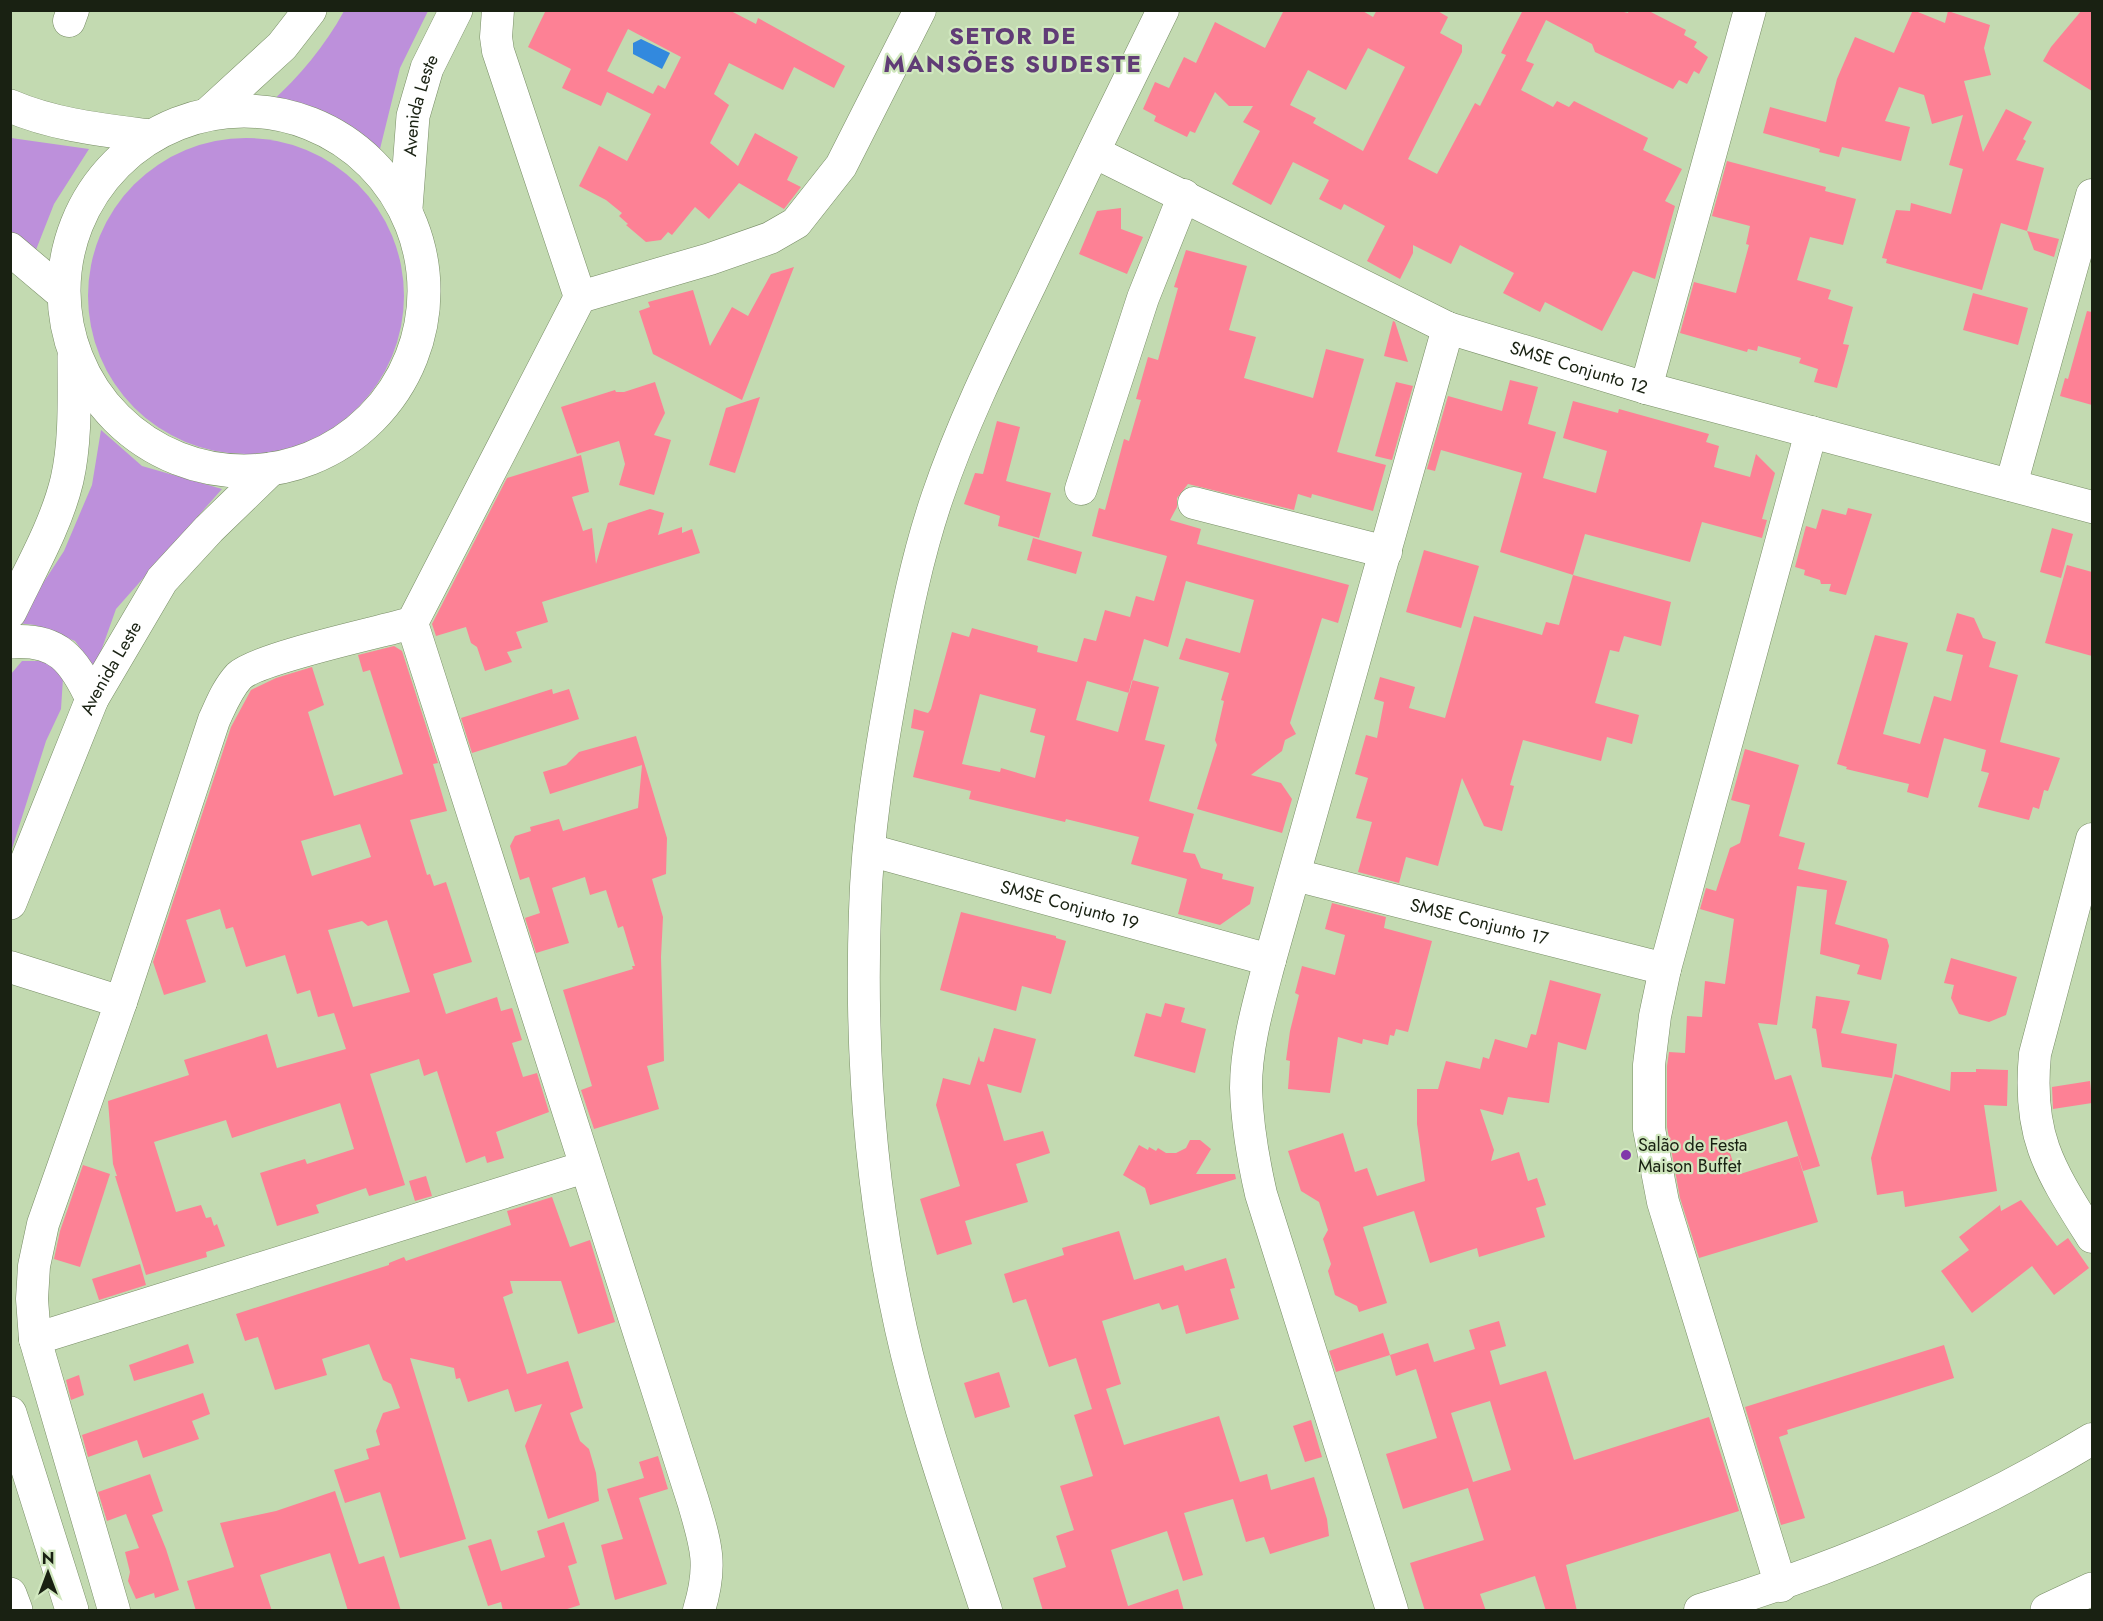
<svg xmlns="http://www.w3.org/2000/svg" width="2103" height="1621" font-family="Jost,sans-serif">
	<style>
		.green { fill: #bd90db }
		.water { fill: #3289de }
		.building { fill: #fd8195; fill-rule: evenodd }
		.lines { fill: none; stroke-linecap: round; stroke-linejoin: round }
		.minor-casing { stroke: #788d66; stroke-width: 33 }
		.major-casing { stroke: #788d66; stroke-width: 34 }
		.highway-casing { stroke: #788d66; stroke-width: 34 }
		.minor { stroke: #fff; stroke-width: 32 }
		.major { stroke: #fff; stroke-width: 33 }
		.highway { stroke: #fff; stroke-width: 33 }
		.poi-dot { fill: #8138aa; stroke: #d0e7be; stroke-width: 2 }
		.labels { text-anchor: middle; stroke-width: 4.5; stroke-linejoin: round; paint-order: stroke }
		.street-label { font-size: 18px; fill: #192112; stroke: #d0e7be }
		.poi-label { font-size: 18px; fill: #192112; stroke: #d0e7be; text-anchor: start }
		.district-label { font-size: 24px; font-weight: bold; letter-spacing: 1.5px; fill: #603c76; stroke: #d0e7be }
	</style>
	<rect width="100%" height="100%" fill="#c3dab1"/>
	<!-- green -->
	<g class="green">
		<path d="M 344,11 L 428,11 L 400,68 L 378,157 C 348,126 311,112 270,103 C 300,76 325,46 344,11 Z"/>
		<polygon points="11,138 89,149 54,204 32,260 11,236"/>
		<circle cx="246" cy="296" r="158"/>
		<polygon points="101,430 142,466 222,489 116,609 95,668 75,641 35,625 17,623 64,551 92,485"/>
		<polygon points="22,661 52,661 63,678 61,709 46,741 11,852 11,674"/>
	</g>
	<!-- water -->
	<polygon class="water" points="641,39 670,53 662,69 633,54 633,43"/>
	<!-- building -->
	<g class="building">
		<path d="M 546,10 L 729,10 L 756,24 L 758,18 L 845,66 L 834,88 L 794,67 L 783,90 L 729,63 L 714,94 L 729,105 L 710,143 L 738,166 L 755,133 L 798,157 L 787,180 L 801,187 L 784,209 L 739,183 L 709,219 L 695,207 L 672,235 L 668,232 L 661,240 L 646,242 L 626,225 L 628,224 L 619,216 L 622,213 L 606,200 L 579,186 L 599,146 L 627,161 L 651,114 L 607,92 L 601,106 L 562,88 L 571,69 L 528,47 ZM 628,29 L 681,57 L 665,89 L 658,85 L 653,94 L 607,71 Z"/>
		<path d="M 1284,10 L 1361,10 L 1373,17 L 1377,10 L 1436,10 L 1448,17 L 1440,33 L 1462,45 L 1462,52 L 1408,159 L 1437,174 L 1475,103 L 1480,106 L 1506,55 L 1501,53 L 1523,10 L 1616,10 L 1628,13 L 1629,10 L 1647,10 L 1686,30 L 1684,35 L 1697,42 L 1694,47 L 1708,57 L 1699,74 L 1694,71 L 1687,84 L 1679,80 L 1673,89 L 1595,52 L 1592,44 L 1546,20 L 1526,61 L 1534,64 L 1521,90 L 1553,107 L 1557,101 L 1569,107 L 1574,101 L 1648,138 L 1643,150 L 1682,169 L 1665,201 L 1675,206 L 1655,279 L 1633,271 L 1602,331 L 1545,302 L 1540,312 L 1503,293 L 1514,273 L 1460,245 L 1451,264 L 1413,245 L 1413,253 L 1400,279 L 1367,261 L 1385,226 L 1344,204 L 1341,210 L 1319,199 L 1329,180 L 1293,162 L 1271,205 L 1232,184 L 1260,131 L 1243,122 L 1253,106 L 1229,106 L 1215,92 L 1195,133 L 1190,131 L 1187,137 L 1154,121 L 1156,116 L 1143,109 L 1155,82 L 1169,88 L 1184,57 L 1196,63 L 1215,22 L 1265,48 ZM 1368,48 L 1405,67 L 1363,151 L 1313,123 L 1316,118 L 1290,105 L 1308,70 L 1346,90 Z"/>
		<polygon points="1913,10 1945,23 1948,11 1990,25 1984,48 1991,75 1964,81 1983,152 2006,109 2032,122 2023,139 2026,141 2016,160 2044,168 2027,231 2001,223 1982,290 1886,263 1887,259 1882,258 1896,210 1910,211 1911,203 1951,214 1963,169 1949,165 1963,115 1932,124 1924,95 1899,87 1885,121 1910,127 1901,161 1842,147 1839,157 1819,152 1820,149 1763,133 1770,107 1826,122 1837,79 1855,37 1894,53"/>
		<polygon points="2082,10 2092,10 2092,91 2043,61 2051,47"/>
		<polygon points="1727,161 1826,187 1825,191 1856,199 1843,245 1810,237 1797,280 1831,290 1828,299 1853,307 1843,344 1849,345 1837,388 1814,382 1818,369 1799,363 1801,358 1758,346 1757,351 1748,349 1747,352 1680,333 1694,282 1736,293 1749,245 1746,244 1750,226 1712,216"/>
		<polygon points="1121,208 1121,229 1143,237 1127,274 1079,254 1097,211"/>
		<polygon points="2027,231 2059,239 2054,257 2034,250"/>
		<path d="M 1186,250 L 1247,266 L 1229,330 L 1256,337 L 1244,378 L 1313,398 L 1326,349 L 1364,359 L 1337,452 L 1386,465 L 1373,511 L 1312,494 L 1311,498 L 1298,494 L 1294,510 L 1188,484 L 1177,498 L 1177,507 L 1170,520 L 1201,529 L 1197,544 L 1349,585 L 1338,623 L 1322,618 L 1290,723 L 1296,734 L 1285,740 L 1282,751 L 1251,775 L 1281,783 L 1292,799 L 1282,833 L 1197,809 L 1217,745 L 1215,740 L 1224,701 L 1221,700 L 1229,673 L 1179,659 L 1186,638 L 1240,653 L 1254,600 L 1186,581 L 1168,647 L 1144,639 L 1129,693 L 1087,681 L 1076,720 L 1118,732 L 1132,680 L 1159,687 L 1145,740 L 1165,745 L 1149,801 L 1194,814 L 1183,852 L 1195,854 L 1201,868 L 1223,874 L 1222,879 L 1254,887 L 1250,904 L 1220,925 L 1178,914 L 1187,879 L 1131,864 L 1139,837 L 1066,819 L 1065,822 L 969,799 L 971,791 L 913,777 L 924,731 L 911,728 L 914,709 L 928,713 L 931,709 L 952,632 L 969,637 L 972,628 L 1038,646 L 1037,652 L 1077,662 L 1084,638 L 1096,641 L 1105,610 L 1130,617 L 1136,596 L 1154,601 L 1167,556 L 1092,536 L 1099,508 L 1105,510 L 1124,439 L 1129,441 L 1141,400 L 1136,399 L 1148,357 L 1158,360 L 1178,288 L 1174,287 ZM 980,694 L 1036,709 L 1030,732 L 1045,736 L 1035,778 L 1001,768 L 1000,772 L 962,764 Z"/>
		<polygon points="794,267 742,400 653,354 639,311 650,307 648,302 693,290 710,346 732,307 748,316 771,274"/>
		<polygon points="1973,293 2028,308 2018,345 1963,330"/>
		<polygon points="2087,311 2092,312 2092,405 2060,396 2065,378 2068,379"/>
		<polygon points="1393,321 1395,322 1408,362 1384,356"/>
		<polygon points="1510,380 1538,387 1528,424 1556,432 1543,478 1596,493 1607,451 1563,438 1573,401 1618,413 1619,409 1709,434 1706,442 1719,446 1714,467 1750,477 1756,454 1775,473 1762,519 1767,520 1762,538 1702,522 1690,562 1585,534 1573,575 1500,552 1522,473 1441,450 1435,471 1427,469 1448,396 1502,411"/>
		<polygon points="655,382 665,413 654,435 671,440 654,495 619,485 625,464 619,441 577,454 561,407 615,390 616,392 624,392"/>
		<polygon points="1396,382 1413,386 1392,460 1375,456"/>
		<polygon points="760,397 735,473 709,465 726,408"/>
		<polygon points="997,421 1020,427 1006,481 1051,493 1039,538 998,526 1000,516 964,504 975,473 983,474"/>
		<polygon points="581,455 589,492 572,497 583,531 592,528 596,564 608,523 650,509 664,513 658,535 682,527 682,533 692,529 700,553 542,602 548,622 516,632 522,648 507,652 512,662 485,671 477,647 471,643 466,627 436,636 432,624 507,478"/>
		<polygon points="1848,508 1872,514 1846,595 1829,591 1831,584 1821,584 1820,580 1804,575 1805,570 1795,567 1806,526 1816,529 1822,509 1846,515"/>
		<polygon points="2052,528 2073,534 2061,578 2040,572"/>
		<polygon points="1033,538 1082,552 1076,574 1027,560"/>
		<polygon points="1424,550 1479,566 1461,628 1406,612"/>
		<polygon points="2067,565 2092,572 2092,656 2045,643"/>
		<polygon points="1573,575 1671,602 1661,646 1624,636 1619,652 1610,650 1595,703 1639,715 1632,744 1607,737 1601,761 1523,740 1510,785 1514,786 1502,831 1484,826 1462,778 1438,866 1406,857 1399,883 1358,872 1372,822 1356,818 1368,778 1355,774 1366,735 1377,738 1384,702 1374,699 1380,677 1415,687 1409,708 1445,718 1474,616 1542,635 1546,622 1559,625"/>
		<polygon points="1957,613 1974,618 1983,638 1996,642 1989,667 2018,675 2000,742 2060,758 2048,791 2044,790 2039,809 2033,807 2029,820 1978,807 1989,773 1981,771 1986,750 1944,738 1928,798 1907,792 1909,784 1846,769 1847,767 1837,764 1875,635 1908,643 1883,734 1920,744 1934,696 1951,701 1963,655 1946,651"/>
		<path d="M 394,646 L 402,651 L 438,763 L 433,764 L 447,811 L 410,820 L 427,875 L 430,874 L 434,886 L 446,882 L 472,962 L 433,974 L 446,1014 L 497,997 L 501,1011 L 512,1008 L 522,1040 L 512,1043 L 523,1077 L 537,1073 L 549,1112 L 496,1132 L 504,1158 L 487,1163 L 485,1156 L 466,1163 L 437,1071 L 424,1076 L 419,1059 L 370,1074 L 405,1185 L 369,1196 L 366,1188 L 316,1205 L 319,1213 L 277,1226 L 260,1173 L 305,1159 L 307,1164 L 354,1149 L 340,1103 L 232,1138 L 226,1120 L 154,1142 L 176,1212 L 201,1205 L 206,1218 L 211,1217 L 214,1226 L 217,1224 L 225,1246 L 206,1252 L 207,1257 L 146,1275 L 115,1176 L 117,1176 L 113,1164 L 108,1101 L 189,1075 L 184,1060 L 267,1034 L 277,1068 L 346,1049 L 334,1013 L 318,1017 L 310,990 L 297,994 L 285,955 L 246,967 L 233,927 L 226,929 L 220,909 L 186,920 L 206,982 L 164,995 L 153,962 L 231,727 L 251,690 L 276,678 L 312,667 L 324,705 L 308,712 L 334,796 L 403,774 L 370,670 L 363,672 L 358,655 ZM 360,824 L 371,857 L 312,876 L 301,841 ZM 387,920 L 410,992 L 353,1007 L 328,930 L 362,921 L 368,926 Z"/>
		<polygon points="552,689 553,694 569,689 579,719 472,753 461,718"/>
		<polygon points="636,736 667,838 666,874 652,879 663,917 661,957 664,1061 647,1066 659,1109 594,1129 581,1090 592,1086 563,990 633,969 632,966 635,966 623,926 618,928 606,890 590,895 585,877 552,888 569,943 536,953 525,918 540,913 529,877 520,880 510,846 515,836 531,831 530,827 559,819 563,831 638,808 642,765 550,794 543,772 566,765 579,752"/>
		<polygon points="1745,749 1799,765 1779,836 1805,843 1798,869 1847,881 1835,924 1887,939 1889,946 1881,980 1857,974 1860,965 1820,954 1827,890 1797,886 1777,1025 1758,1023 1775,1080 1791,1075 1820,1166 1803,1171 1787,1121 1726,1140 1737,1175 1798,1156 1818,1222 1699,1258 1680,1198 1667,1127 1667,1066 1669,1052 1685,1053 1687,1016 1702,1017 1705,981 1725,984 1734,919 1700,909 1706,888 1716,891 1730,848 1740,843 1750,805 1731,800"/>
		<polygon points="1332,903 1386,917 1384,928 1432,941 1408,1032 1396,1029 1394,1036 1390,1035 1388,1045 1363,1039 1362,1044 1338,1037 1330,1093 1288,1089 1290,1061 1286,1060 1290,1031 1299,995 1295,993 1302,966 1335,975 1345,935 1325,929"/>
		<polygon points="961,912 1056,936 1056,938 1066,941 1051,994 1022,986 1016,1011 940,990"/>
		<polygon points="1951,958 2017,977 2006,1015 1989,1022 1959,1014 1951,998 1954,985 1944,983"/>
		<polygon points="1550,980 1601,994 1586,1050 1558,1042 1549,1103 1508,1097 1503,1115 1480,1109 1494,1150 1491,1161 1519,1152 1528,1181 1537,1178 1546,1205 1536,1208 1545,1237 1479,1257 1477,1248 1430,1263 1414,1211 1363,1227 1387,1303 1359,1312 1357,1306 1335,1295 1328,1271 1331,1264 1323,1239 1328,1230 1319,1202 1301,1191 1288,1151 1343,1133 1355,1172 1367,1168 1377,1196 1425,1181 1417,1124 1417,1089 1438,1089 1446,1061 1480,1069 1483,1057 1489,1059 1495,1039 1527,1048 1531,1034 1536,1035"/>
		<polygon points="1816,996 1850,1001 1841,1033 1897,1044 1892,1078 1822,1067 1816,1029 1812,1028"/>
		<polygon points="1165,1003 1185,1008 1181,1022 1206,1029 1195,1073 1134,1056 1146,1013 1161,1017"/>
		<polygon points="994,1028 1036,1039 1021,1093 987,1084 1004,1141 1043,1131 1050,1153 1016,1164 1028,1202 965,1221 972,1244 937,1255 920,1199 960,1186 936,1105 943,1078 970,1085 979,1056 980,1061 984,1062"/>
		<polygon points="1976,1069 2008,1070 2007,1106 1984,1105 1997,1191 1905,1207 1903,1191 1877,1195 1871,1158 1895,1074 1950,1091 1951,1072 1976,1072"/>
		<polygon points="2090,1081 2092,1103 2053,1109 2052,1087"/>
		<polygon points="1190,1140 1200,1140 1211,1149 1196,1174 1235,1174 1236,1179 1150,1205 1145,1188 1123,1175 1139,1145 1148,1150 1149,1147 1156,1151 1158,1148 1166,1153 1176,1153 1186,1148"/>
		<polygon points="83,1165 110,1174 80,1267 54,1259 60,1231"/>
		<polygon points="426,1176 432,1196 415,1201 409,1181"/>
		<polygon points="552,1197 570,1247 590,1240 615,1322 578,1334 561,1281 510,1281 513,1293 503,1297 527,1374 568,1361 583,1408 570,1413 580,1441 589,1449 596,1473 599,1501 548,1519 525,1446 542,1404 515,1412 508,1389 468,1402 460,1378 456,1379 454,1368 410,1358 466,1539 400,1558 380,1492 345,1503 334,1470 369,1459 366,1449 380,1445 376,1431 383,1413 400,1408 391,1384 383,1380 369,1344 322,1359 327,1375 275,1390 258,1337 245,1341 236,1314 389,1265 389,1263 404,1257 406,1261 511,1225 507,1211"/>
		<polygon points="2021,1200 2057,1246 2068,1238 2089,1268 2054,1295 2032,1266 1972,1313 1941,1271 1969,1250 1959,1237 2000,1205 2001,1211"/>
		<polygon points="1119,1231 1134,1280 1183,1265 1185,1271 1226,1258 1235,1288 1230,1289 1239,1319 1186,1334 1178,1305 1162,1310 1159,1303 1102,1321 1121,1384 1106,1389 1124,1445 1219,1416 1240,1482 1267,1474 1271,1490 1314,1477 1327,1519 1329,1536 1270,1554 1264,1537 1246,1542 1233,1499 1184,1513 1203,1575 1183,1581 1167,1531 1111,1550 1128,1606 1178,1589 1184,1611 1043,1611 1033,1578 1066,1567 1056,1536 1074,1530 1060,1486 1093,1476 1074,1415 1092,1409 1076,1358 1049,1367 1026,1299 1013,1303 1004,1274 1064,1255 1062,1248"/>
		<polygon points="140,1264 146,1285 99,1300 92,1279"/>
		<path d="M 1499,1321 L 1506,1346 L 1490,1351 L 1500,1385 L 1546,1371 L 1574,1460 L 1709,1417 L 1739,1511 L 1566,1565 L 1577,1611 L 1546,1611 L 1535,1576 L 1480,1594 L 1486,1611 L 1425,1611 L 1410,1563 L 1484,1540 L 1468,1488 L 1403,1509 L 1386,1454 L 1437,1438 L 1416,1369 L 1396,1376 L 1390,1355 L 1336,1372 L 1329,1351 L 1383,1333 L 1390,1355 L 1428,1343 L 1434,1362 L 1475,1349 L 1469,1330 ZM 1490,1401 L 1511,1470 L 1473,1482 L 1451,1413 Z"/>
		<polygon points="188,1344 194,1363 134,1381 129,1365"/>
		<polygon points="1944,1345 1954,1378 1787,1430 1788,1434 1779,1437 1805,1518 1781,1525 1745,1407"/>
		<polygon points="999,1372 1010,1407 975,1418 964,1383"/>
		<polygon points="79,1375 84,1395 71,1400 66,1380"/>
		<polygon points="203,1393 210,1414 192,1421 199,1439 143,1458 137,1440 88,1457 82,1435"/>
		<polygon points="1311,1420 1322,1457 1305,1462 1293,1426"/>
		<polygon points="658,1456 668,1489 639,1498 667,1584 615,1600 601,1545 623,1539 607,1489 644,1478 639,1462"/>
		<polygon points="150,1474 163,1511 152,1515 166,1549 179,1590 155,1598 154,1593 136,1599 128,1581 130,1572 125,1552 139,1548 126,1514 107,1521 98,1492"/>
		<polygon points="335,1491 359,1564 384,1556 401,1611 348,1611 330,1553 260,1575 272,1611 196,1611 187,1581 234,1567 220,1523 276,1511"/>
		<polygon points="564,1522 577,1563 568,1566 580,1605 561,1611 503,1611 501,1602 488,1606 468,1546 491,1539 501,1571 545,1557 537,1531"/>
	</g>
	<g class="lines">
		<!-- minor casing -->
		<g class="minor-casing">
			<g id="minor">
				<polyline points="498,10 496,37 498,51 580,297"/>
				<polyline points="69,21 73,10"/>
				<path id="s1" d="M 1094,152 L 1448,328 L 1646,388 L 2092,507"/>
				<polyline points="1646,388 1750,10"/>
				<polyline points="2011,485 2092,195"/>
				<polyline points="1081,489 1143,298 1184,195"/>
				<polyline points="1194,503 1386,552"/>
				<path d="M 2092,839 L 2035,1054 C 2027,1137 2050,1170 2092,1237"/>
				<path id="s2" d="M 869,850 L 1270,960"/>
				<path id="s3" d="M 1295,875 L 1665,969"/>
				<polyline points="10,967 121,1002"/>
				<polyline points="35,1339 585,1167"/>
				<polyline points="1781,1586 1663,1202 1649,1129 1649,1065 1655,1016 1665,969 1811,432"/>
				<path d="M 114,1610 L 35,1339 L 32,1299 L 34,1266 L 43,1224 L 121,1002 L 214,720 C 221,705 227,689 239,676 C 258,658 380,632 412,623"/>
				<path d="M 699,1610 C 713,1565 706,1545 693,1501 L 412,623 L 580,297 L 710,259 L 770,238 L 796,223 L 841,166 L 920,10"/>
				<path d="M 986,1610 C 956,1517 922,1424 901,1329 C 871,1194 860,1050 865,911 C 867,834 880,754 894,678 C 905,618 917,557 937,498 C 962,424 997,353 1031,283 C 1074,192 1118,101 1163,10"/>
				<path d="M 1392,1610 L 1261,1194 C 1253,1159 1247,1124 1246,1088 C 1246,1045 1259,1002 1270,960 L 1448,328"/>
				<path d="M 1700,1610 C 1836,1569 1971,1512 2092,1439"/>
			</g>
		</g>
		<!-- major casing -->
		<g class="major-casing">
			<g id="major">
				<path d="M 10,106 C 54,125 103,130 150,136"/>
				<circle cx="244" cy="291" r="180"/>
				<polyline points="209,113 282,46 310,10"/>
				<path id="s4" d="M 406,208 L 413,116 L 427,68 L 456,10"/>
				<polyline points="10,249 62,293"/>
				<path d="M 10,612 C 30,570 56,526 67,480 C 76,440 74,397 74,356"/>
				<path d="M 10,642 C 58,638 74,660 92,699"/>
				<path id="s5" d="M 10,903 L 92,699 L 162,580 L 209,529 L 271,469"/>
				<polyline points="10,1594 16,1610"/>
			</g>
		</g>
		<!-- highway casing -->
		<g class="highway-casing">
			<g id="highway">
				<polyline points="10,1413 72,1610"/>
				<polyline points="2047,1610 2092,1589"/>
			</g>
		</g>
		<!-- minor -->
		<use href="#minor" class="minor"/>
		<!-- major -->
		<use href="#major" class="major"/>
		<!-- highway -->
		<use href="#highway" class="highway"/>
	</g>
	<!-- markers -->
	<circle class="poi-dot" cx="1626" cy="1155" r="6"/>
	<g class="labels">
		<!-- street labels -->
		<g class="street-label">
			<text dy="6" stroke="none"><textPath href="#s4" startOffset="104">Avenida Leste</textPath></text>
			<text dy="6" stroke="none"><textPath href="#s1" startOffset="532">SMSE Conjunto 12</textPath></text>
			<text dy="6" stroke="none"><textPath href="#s5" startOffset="256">Avenida Leste</textPath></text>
			<text dy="6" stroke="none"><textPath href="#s2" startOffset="208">SMSE Conjunto 19</textPath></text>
			<text dy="6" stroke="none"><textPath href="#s3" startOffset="190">SMSE Conjunto 17</textPath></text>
		</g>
		<!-- poi labels -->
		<g class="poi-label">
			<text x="1638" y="1151">Salão de Festa<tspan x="1638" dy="21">Maison Buffet</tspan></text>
		</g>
		<!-- district labels -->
		<g class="district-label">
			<text x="1013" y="44">SETOR DE<tspan x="1013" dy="28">MANSÕES SUDESTE</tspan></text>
		</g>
	</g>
	<!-- border -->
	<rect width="2103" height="1621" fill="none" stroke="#192112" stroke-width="24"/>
	<!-- north arrow -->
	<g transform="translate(48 1573)" stroke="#d0e7be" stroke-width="4.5" paint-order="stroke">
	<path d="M0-4.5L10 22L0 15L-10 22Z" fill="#192112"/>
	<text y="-9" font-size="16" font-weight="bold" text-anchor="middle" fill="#192112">N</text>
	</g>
</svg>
